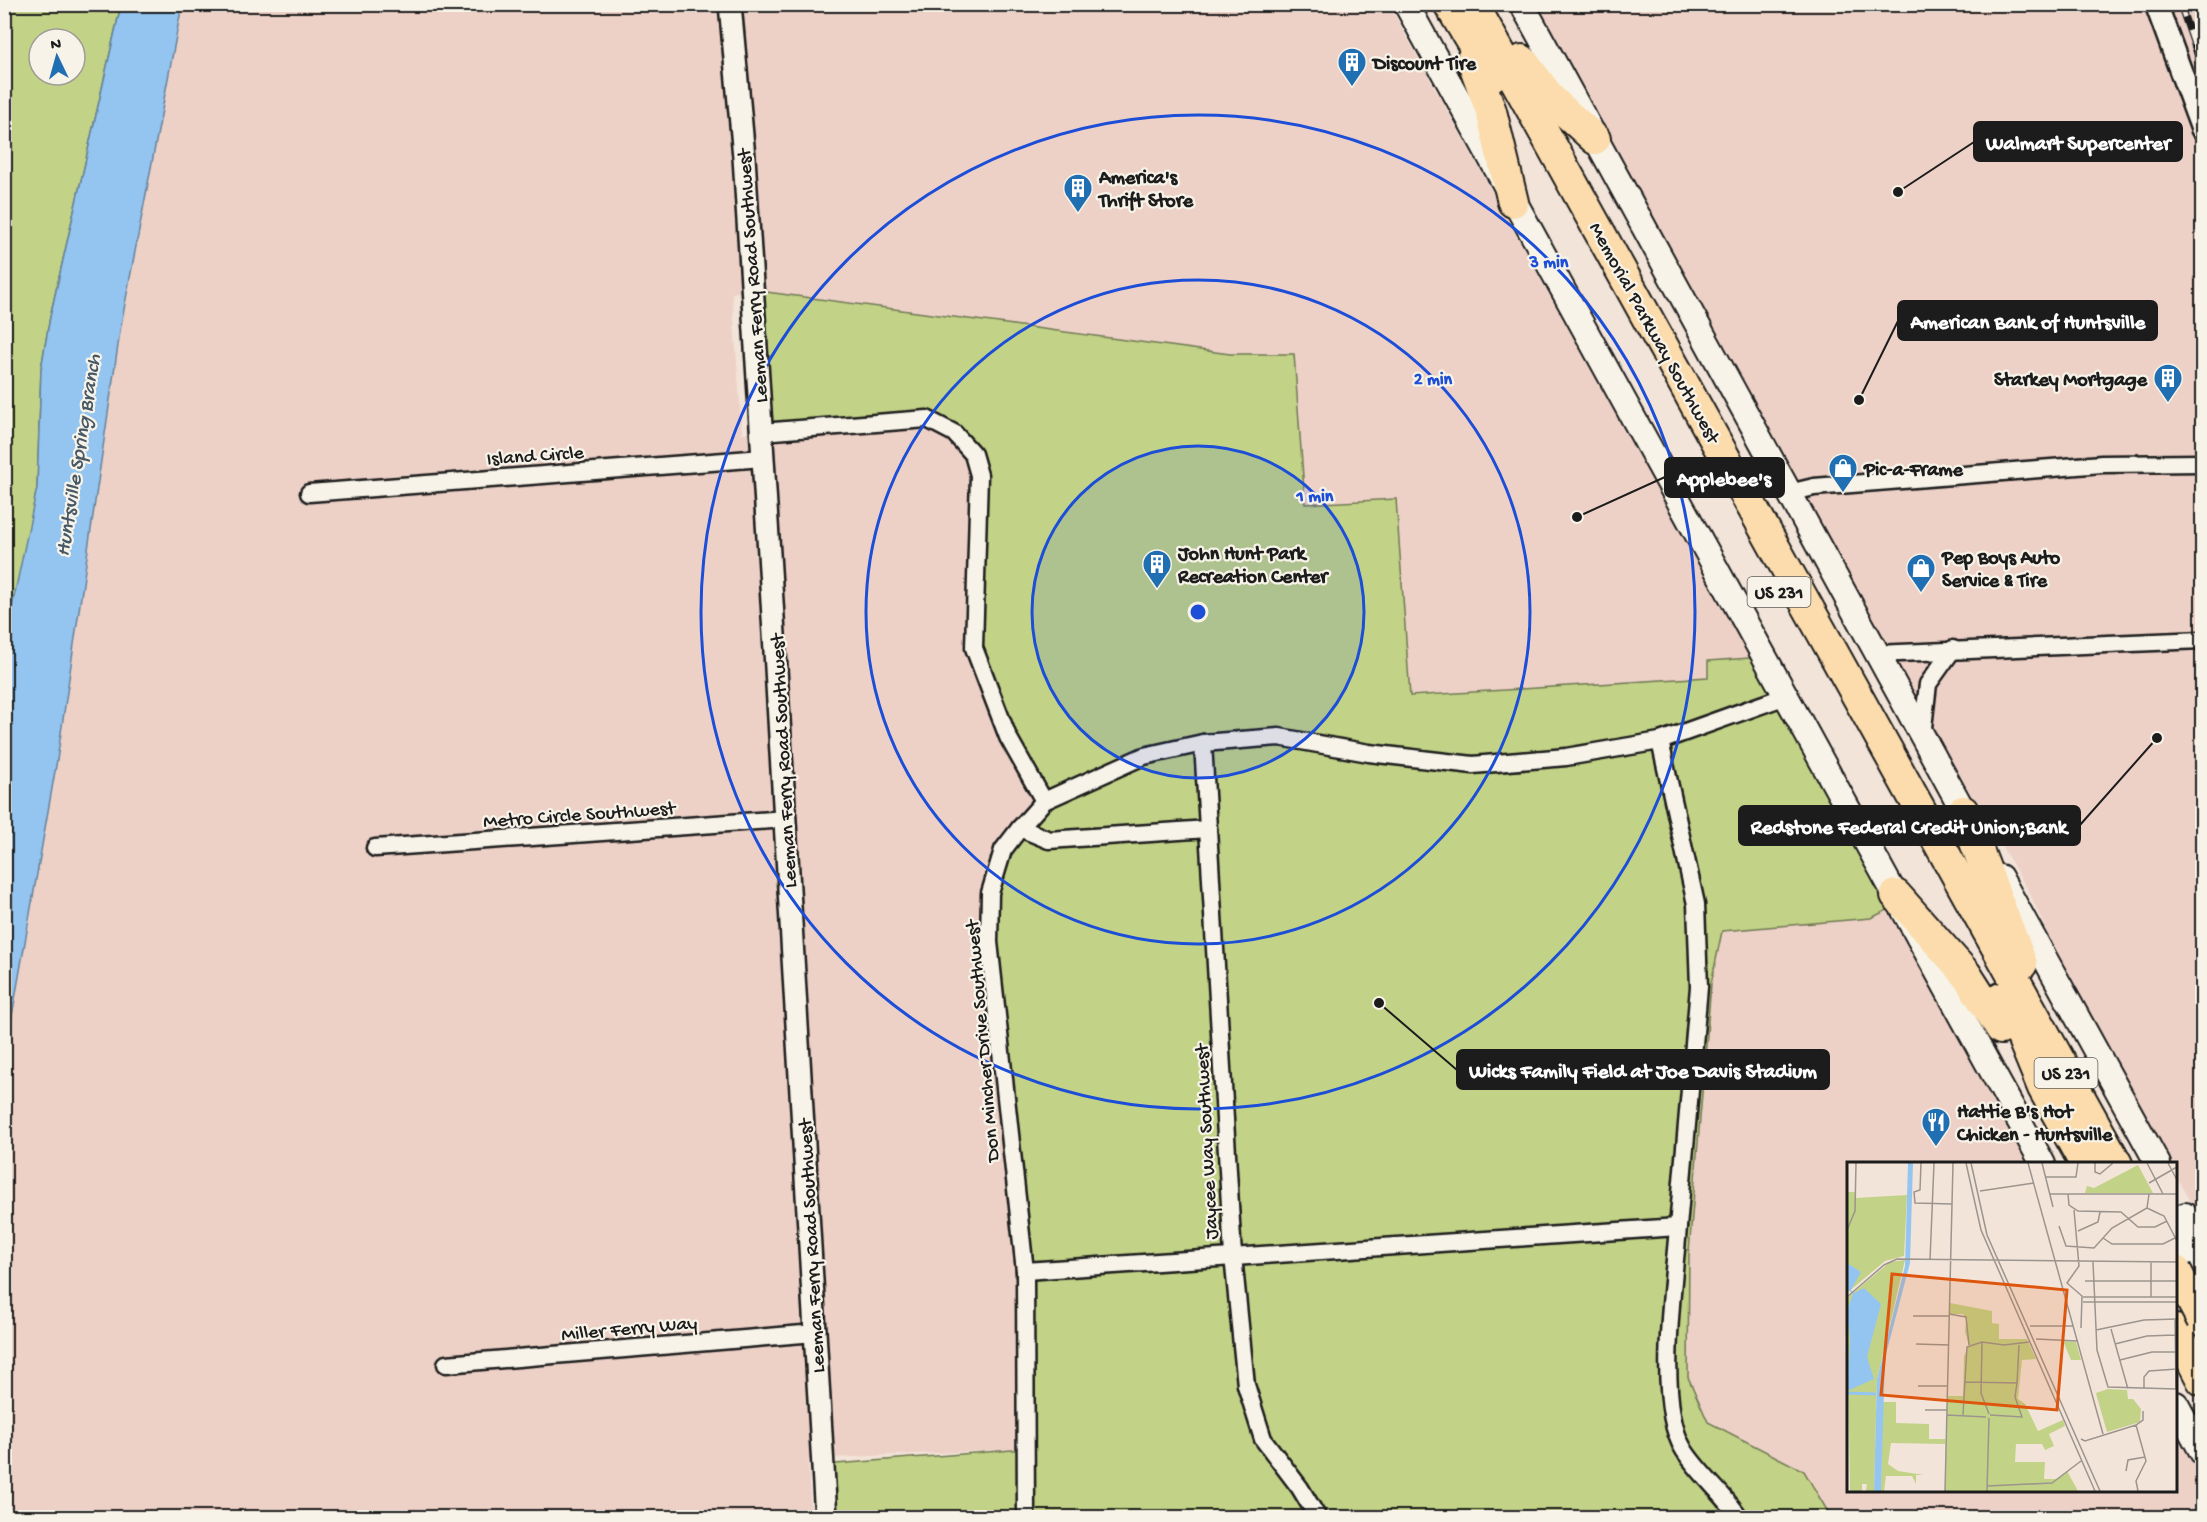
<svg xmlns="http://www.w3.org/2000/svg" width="2207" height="1522" font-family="'Gochi Hand',sans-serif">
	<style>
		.built { fill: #edd1c7 }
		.green { fill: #c2d387; stroke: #6f7852; stroke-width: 1.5; fill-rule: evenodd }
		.water { fill: #94c5f0; stroke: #64819b; stroke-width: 1.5 }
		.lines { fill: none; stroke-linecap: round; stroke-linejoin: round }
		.minor-casing { stroke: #1c1c1c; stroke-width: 21 }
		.tertiary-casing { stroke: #1c1c1c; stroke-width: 26 }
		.secondary-casing { stroke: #1c1c1c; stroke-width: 28 }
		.motorway-casing { stroke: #1c1c1c; stroke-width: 34 }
		.minor { stroke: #f7f3e8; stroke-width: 16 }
		.tertiary { stroke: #f7f3e8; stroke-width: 21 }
		.secondary { stroke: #f7f3e8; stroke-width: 24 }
		.motorway { stroke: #fcdcac; stroke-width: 30 }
		.rail-casing { stroke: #1c1c1c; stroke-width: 7 }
		.rail { stroke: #f7f3e8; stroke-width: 4.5; stroke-dasharray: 14; stroke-linecap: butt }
		.motorway-bridge-casing { stroke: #1c1c1c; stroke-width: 34; stroke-linecap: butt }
		.motorway-bridge { stroke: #fcdcac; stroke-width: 30 }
		.ring { fill: none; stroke: #1d4ed8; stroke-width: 3 }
		.labels { text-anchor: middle; stroke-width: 4.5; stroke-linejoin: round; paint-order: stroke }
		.shield { fill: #f7f3e8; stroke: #5e5c59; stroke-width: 1.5 }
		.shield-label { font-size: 18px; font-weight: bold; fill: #1c1c1c }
		.poi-label { font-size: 20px; font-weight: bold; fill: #1c1c1c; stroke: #f7f3e8; text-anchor: start }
		.street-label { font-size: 20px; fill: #1c1c1c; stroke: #f7f3e8 }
		.water-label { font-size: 21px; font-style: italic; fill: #465766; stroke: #f7f3e8 }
		.inset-river { fill: none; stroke: #94c5f0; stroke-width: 3 }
		.inset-road { fill: none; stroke: #9c948d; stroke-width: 1.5 }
		.view { fill: #de560d; fill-opacity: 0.15; stroke: #de560d; stroke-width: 3 }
		.inset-edge { fill: none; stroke: #1c1c1c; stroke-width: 3 }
		.centre { fill: #1d4ed8; stroke: #f7f3e8; stroke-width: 3 }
		.ring-label { font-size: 18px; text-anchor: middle; font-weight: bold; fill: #1d4ed8; stroke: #f7f3e8; stroke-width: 4.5; stroke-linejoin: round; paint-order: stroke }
		.leader { fill: none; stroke: #1c1c1c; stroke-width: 2 }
		.callout-dot { fill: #1c1c1c; stroke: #f7f3e8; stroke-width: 2 }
		.callout { fill: #1c1c1c; stroke: #1c1c1c; stroke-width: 2 }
		.callout-label { font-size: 21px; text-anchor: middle; font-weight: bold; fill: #fff }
	</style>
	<rect width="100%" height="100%" fill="#f2e4d9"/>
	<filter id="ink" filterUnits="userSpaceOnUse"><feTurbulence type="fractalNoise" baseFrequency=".0167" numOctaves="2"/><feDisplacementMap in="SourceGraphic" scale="12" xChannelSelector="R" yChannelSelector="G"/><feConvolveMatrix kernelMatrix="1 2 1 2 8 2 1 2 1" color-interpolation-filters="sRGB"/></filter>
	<g filter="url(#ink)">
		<!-- built -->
		<g class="built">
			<polygon points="182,5 1389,5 1750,658 1708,661 1709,677 1410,696 1396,499 1305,504 1294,354 1230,354 752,290 732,293 742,433 868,426 927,419 973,454 1044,801 1025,1271 1026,1449 808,1459 811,1517 11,1518 4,1457 5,1056 57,760 121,325"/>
			<polygon points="1533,5 2191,5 2202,36 2202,1222 2176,1177 2176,1164 2168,1163 2081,1010 2030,894 1897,669"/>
			<polygon points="1889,909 2027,1163 1848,1164 1848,1490 2176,1490 2176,1429 2202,1476 2202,1517 1831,1517 1804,1471 1708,1422 1688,1377 1689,1252 1711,984 1722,931 1871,918"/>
		</g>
		<!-- green -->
		<g class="green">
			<path d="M 5,5 L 121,5 L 50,317 L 41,369 L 37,488 L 5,649 ZM 39,39 L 75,39 L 75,75 L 39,75 Z"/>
			<polygon points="752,290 1230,354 1294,354 1305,504 1396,499 1410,696 1708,677 1708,661 1764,657 1900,904 1871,918 1722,931 1711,984 1689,1252 1688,1377 1708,1422 1804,1471 1831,1517 826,1517 823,1465 1026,1449 1025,1271 989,942 1003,850 1044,801 974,648 973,454 927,419 761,432"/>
		</g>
		<!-- water -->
		<polygon class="water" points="121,5 182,5 121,325 57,760 5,1056 5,640 37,488 41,369 50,317"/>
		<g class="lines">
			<!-- minor casing -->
			<g class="minor-casing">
				<g id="minor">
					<polyline points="761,432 927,419 954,433 973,454 979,475 974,648 1008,737 1044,801"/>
					<polyline points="309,493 763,458"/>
					<polyline points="1789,493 1814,487 2102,464 2202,463"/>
					<polyline points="1876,654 2202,640"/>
					<polyline points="1922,736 1928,684 1953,649"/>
					<polyline points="1203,743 1233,1256 1246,1385 1263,1439 1300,1488 1318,1518"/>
					<polyline points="1020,828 1049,840 1208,829"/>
					<polyline points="375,848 786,819"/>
					<path d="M 1678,1227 C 1674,1282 1655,1404 1684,1450 C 1700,1475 1724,1494 1740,1518"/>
					<polyline points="1025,1271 1678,1227 1699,987 1696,904 1660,741"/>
					<polyline points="446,1364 815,1333"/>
					<polyline points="1026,1518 1025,1271 989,942 990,893 1003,850 1020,828 1044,801 1144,756 1203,743 1279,737 1369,753 1473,765 1566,757 1660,741 1786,696"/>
				</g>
			</g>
			<!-- tertiary casing -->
			<g class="tertiary-casing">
				<g id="tertiary">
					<polyline points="730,4 744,157 773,617 826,1518"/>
					<polyline points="2156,4 2202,129"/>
				</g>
			</g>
			<!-- secondary casing -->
			<g class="secondary-casing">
				<g id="secondary">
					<polyline points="1406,4 2043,1164"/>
					<polyline points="1522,4 1971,825"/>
					<polyline points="2000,877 2158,1164"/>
					<path d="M 2176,1281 C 2195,1259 2189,1243 2185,1215"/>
					<polyline points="2176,1404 2202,1452"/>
				</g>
			</g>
			<!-- motorway casing -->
			<g class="motorway-casing">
				<g id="motorway">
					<polyline points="1449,4 1492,76"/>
					<polyline points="1473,4 2117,1164"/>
					<polyline points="1472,59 1491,111 1513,202"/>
					<polyline points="1522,60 1551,99 1595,139"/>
					<polyline points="1963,811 2022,964"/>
					<polyline points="1896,895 1966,974 2001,1029"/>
					<polyline points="2001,998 2020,1032 2043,1088 2085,1164"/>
					<polyline points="2176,1330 2202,1380"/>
				</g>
			</g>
			<!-- minor -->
			<use href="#minor" class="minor"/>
			<!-- tertiary -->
			<use href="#tertiary" class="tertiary"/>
			<!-- secondary -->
			<use href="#secondary" class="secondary"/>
			<!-- motorway -->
			<use href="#motorway" class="motorway"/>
			<!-- rail casing -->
			<g class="rail-casing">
				<polyline id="rail" points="2180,4 2202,68"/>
			</g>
			<!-- rail -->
			<use href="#rail" class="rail"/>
			<!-- motorway-bridge casing -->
			<g class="motorway-bridge-casing">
				<polyline id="motorway-bridge" points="2176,1271 2202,1320"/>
			</g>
			<!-- motorway-bridge -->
			<use href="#motorway-bridge" class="motorway-bridge"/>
		</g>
	</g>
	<!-- distance rings -->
	<circle cx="1198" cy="612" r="166" fill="#1d4ed8" fill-opacity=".12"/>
	<g class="ring">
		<circle cx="1198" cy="612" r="166"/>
		<circle cx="1198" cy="612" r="332"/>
		<circle cx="1198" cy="612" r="497"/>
	</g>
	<!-- icons -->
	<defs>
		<g id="building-pin" transform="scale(1.5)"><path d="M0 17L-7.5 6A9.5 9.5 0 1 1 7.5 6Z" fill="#1f6fb2" stroke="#f7f3e8"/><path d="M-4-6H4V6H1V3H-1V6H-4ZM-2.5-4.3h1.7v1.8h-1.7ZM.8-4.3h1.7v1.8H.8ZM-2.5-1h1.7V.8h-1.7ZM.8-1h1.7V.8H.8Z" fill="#fff"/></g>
		<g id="shop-pin" transform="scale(1.5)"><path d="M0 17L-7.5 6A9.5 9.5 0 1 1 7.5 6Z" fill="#1f6fb2" stroke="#f7f3e8"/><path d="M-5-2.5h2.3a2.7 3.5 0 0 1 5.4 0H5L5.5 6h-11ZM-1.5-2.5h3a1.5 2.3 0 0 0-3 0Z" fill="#fff"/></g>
		<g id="restaurant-pin" transform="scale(1.5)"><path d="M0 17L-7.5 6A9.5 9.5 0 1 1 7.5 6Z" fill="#1f6fb2" stroke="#f7f3e8"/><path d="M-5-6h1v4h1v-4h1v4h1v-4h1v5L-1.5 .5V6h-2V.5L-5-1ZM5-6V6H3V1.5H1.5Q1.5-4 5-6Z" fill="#fff"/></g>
	</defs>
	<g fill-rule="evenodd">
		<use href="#building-pin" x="1352" y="62"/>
		<use href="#building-pin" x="1078" y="188"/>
		<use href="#building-pin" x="2168" y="378"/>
		<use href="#shop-pin" x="1843" y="468"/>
		<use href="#building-pin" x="1157" y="564"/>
		<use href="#shop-pin" x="1921" y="568"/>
		<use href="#restaurant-pin" x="1936" y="1122"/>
	</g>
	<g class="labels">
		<!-- shield labels -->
		<g class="shield">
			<rect x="1747.5" y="577" width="63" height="30" rx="4.5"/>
			<rect x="2034.5" y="1058" width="63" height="30" rx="4.5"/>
		</g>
		<g class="shield-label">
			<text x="1779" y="598">US 231</text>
			<text x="2066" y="1079">US 231</text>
		</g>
		<!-- poi labels -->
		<g class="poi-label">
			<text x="1373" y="69">Discount Tire</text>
			<text x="1099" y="183">America's<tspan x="1099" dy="23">Thrift Store</tspan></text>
			<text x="2147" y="385" text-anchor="end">Starkey Mortgage</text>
			<text x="1864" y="475">Pic-a-Frame</text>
			<text x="1178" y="559">John Hunt Park<tspan x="1178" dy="23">Recreation Center</tspan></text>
			<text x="1942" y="563">Pep Boys Auto<tspan x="1942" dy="23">Service &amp; Tire</tspan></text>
			<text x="1957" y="1117">Hattie B's Hot<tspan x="1957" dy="23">Chicken - Huntsville</tspan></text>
		</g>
		<!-- street labels -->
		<g class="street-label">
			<text transform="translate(751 276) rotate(-94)" y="7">Leeman Ferry Road Southwest</text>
			<text transform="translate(1656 332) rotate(61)" y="7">Memorial Parkway Southwest</text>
			<text transform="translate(535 454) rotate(-4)" y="7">Island Circle</text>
			<text transform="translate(782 761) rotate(-93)" y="7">Leeman Ferry Road Southwest</text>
			<text transform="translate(579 813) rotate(-4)" y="7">Metro Circle Southwest</text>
			<text transform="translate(981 1041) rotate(-95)" y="7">Don Mincher Drive Southwest</text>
			<text transform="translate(1205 1142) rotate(-93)" y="7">Jaycee Way Southwest</text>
			<text transform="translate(810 1246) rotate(-93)" y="7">Leeman Ferry Road Southwest</text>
			<text transform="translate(629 1327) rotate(-5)" y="7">Miller Ferry Way</text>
		</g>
		<!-- water labels -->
		<g class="water-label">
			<text transform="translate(77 455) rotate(-81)" y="7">Huntsville Spring Branch</text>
		</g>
	</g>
	<!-- overview -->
	<g transform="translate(1847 1162)">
		<rect width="330" height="330" fill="#f2e4d9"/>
		<path d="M 291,3 L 306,31 L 238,31 L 240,24 L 247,26 ZM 0,30 L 8,30 L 8,36 L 60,33 L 57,94 L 38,99 L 0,131 ZM 58,98 L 30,217 L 27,329 L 19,329 L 20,322 L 15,322 L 15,329 L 3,329 L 0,136 L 43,100 ZM 212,102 L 249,231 L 261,227 L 280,228 L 281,237 L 286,237 L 294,247 L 293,260 L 260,270 ZM 103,141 L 145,149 L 145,161 L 152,162 L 152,177 L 180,177 L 189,197 L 175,198 L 171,237 L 178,242 L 191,269 L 216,258 L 218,264 L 202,272 L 207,284 L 198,288 L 195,282 L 169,282 L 168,300 L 198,300 L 197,317 L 210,317 L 220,309 L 231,329 L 98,329 L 100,234 L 116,234 L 117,194 L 122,183 L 118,170 L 119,157 L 116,152 L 102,152 ZM 216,179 L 229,180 L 234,198 L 224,198 ZM 35,240 L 49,240 L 49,261 L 82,262 L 82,277 L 98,277 L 98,282 L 44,281 L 41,302 L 51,309 L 77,313 L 69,313 L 69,322 L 65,314 L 39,314 L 37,329 L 34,329 Z" fill="#c2d387"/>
		<path d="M 61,1 L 66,1 L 63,101 L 38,196 L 34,329 L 27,329 L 30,217 L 58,104 ZM 0,101 L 14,110 L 4,128 L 7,131 L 17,126 L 34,142 L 20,195 L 27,217 L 0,229 L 3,177 L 0,149 L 6,132 L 1,127 Z" fill="#94c5f0"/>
		<path class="inset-river" d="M 0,231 L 29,232"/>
		<path class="inset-road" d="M 74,1 L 73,28 L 67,30 L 68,41 L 105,42M 119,1 L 134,68 L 248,329M 124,1 L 140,73 L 253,329M 181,1 L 256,272M 195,1 L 206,45M 248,1 L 248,10 L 253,12 L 266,1M 300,1 L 316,32M 321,1 L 330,18M 199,15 L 229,15 L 231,1M 302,21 L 330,5M 133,29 L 187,21M 203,32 L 330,32M 221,32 L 222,43 L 231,49 L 274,50 L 291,65 L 308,65 L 320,59M 300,46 L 317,54 L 330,79M 227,48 L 232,104 L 220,121 L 235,134 L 234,166M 212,64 L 219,84 L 247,86 L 265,66 L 300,46 L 302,32M 0,68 L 8,49 L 9,1M 231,69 L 251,60 L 253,50M 256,76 L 265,82 L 316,82 L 330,75M 83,98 L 87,1M 246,100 L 250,188 L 261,225 L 330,227M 304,100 L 304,135M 238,119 L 330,119M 0,135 L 37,103 L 50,97 L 330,100M 236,135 L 330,135M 236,140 L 330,140M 102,152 L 119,155 L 122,183M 66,154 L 102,154M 328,157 L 329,227M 183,164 L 226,164M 264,167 L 281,227M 249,168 L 297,158 L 330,157M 189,177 L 230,179M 135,180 L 134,231 L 142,252M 69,182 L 102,183M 268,182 L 300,174 L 328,173M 273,198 L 305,190 L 330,190M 118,220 L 170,221 L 172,183M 71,224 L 100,224M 297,227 L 297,215 L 302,209 L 330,207M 78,248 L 100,248M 100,253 L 139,255M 116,253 L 120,185 L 135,180 L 157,183 L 182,180M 143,253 L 175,255 L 168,235 L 170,221M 289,263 L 299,299 L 289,319 L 291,329M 234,277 L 238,279 L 289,263 L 296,258 L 296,249M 279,309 L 281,298 L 298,295M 140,324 L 205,321 L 234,299M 98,329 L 106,1M 140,329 L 142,256"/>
		<path class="view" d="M 45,112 L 220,128 L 210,248 L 34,233 Z"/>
		<rect width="330" height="330" class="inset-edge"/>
	</g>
	<circle cx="1198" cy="612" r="9" class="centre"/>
	<g class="ring-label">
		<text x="1549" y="267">3 min</text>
		<text x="1433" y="384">2 min</text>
		<text x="1315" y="501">1 min</text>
	</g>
	<!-- callouts -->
	<path class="leader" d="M1898 192L1974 142M1859 400L1898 321M1577 517L1665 477M2157 738L2080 825M1379 1003L1457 1070"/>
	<g class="callout-dot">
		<circle cx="1898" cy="192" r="6"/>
		<circle cx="1859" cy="400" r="6"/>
		<circle cx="1577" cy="517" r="6"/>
		<circle cx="2157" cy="738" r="6"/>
		<circle cx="1379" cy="1003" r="6"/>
	</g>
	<g class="callout">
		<rect x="1974" y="122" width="208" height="39" rx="6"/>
		<rect x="1898" y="301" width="259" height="39" rx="6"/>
		<rect x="1665" y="458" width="119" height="39" rx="6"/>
		<rect x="1739" y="806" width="341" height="39" rx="6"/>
		<rect x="1457" y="1050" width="372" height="39" rx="6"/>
	</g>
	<g class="callout-label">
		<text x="2078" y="149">Walmart Supercenter</text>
		<text x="2028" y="328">American Bank of Huntsville</text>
		<text x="1724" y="485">Applebee's</text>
		<text x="1909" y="833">Redstone Federal Credit Union;Bank</text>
		<text x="1643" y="1077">Wicks Family Field at Joe Davis Stadium</text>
	</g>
	<!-- margin -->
	<rect width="2207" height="1522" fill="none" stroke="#f7f3e8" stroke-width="24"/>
	<rect x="12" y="12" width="2183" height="1498" fill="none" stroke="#1c1c1c" stroke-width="2" filter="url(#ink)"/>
	<!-- north arrow -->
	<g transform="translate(57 57) rotate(355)"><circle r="28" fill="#f7f3e8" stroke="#9f9d96" stroke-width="1.5"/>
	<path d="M0-4.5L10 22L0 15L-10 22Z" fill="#1f6fb2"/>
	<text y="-9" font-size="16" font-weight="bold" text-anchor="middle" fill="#1c1c1c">N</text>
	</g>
</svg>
